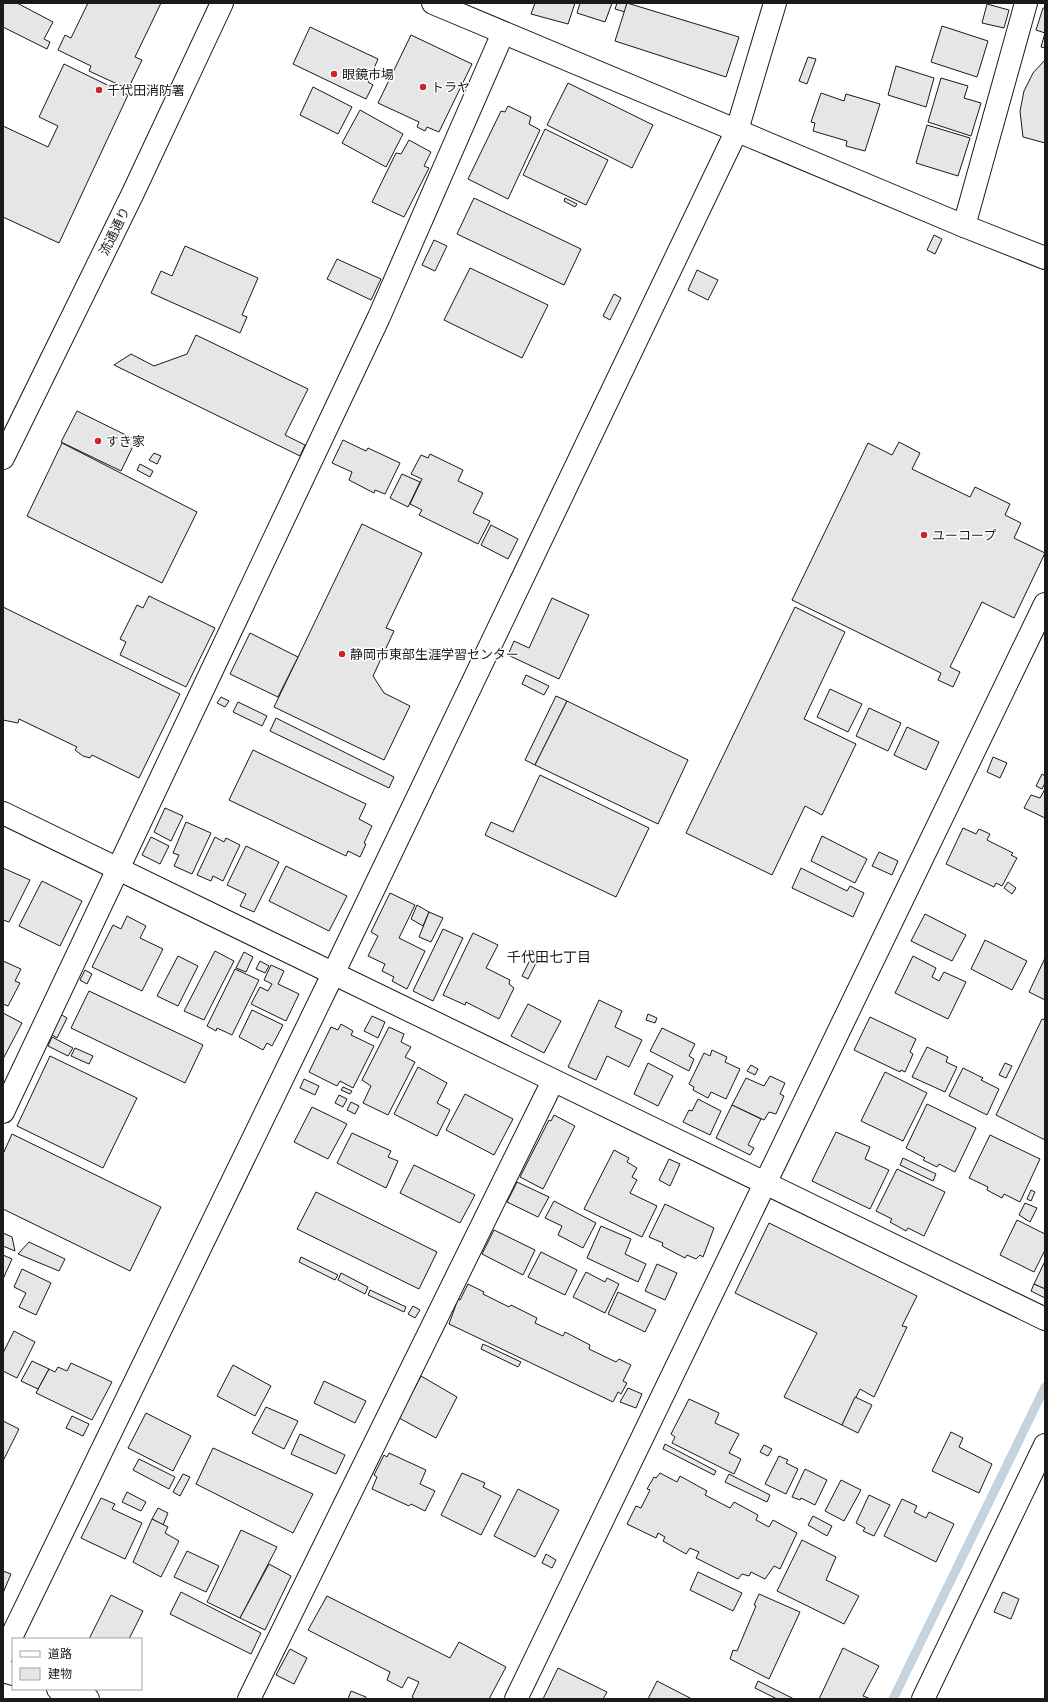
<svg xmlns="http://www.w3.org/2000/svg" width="1048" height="1702" font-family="Karla,'Noto Sans JP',sans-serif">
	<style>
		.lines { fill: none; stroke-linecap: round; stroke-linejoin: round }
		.stream { stroke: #c6d2dc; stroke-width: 9 }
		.building { fill: #e6e6e6; stroke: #1a1a1a }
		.minor-casing { stroke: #1a1a1a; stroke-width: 24 }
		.tertiary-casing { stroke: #1a1a1a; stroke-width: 24 }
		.primary-casing { stroke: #1a1a1a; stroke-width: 24 }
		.minor { stroke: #fff; stroke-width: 22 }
		.tertiary { stroke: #fff; stroke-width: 22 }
		.primary { stroke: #fff; stroke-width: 22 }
		.poi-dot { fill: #c62828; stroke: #fff; stroke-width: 1.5 }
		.labels { text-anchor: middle; stroke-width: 3; stroke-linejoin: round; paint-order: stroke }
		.poi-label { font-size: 13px; fill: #1a1a1a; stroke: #fff; text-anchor: start }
		.street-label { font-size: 13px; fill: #1a1a1a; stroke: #fff }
		.neighbourhood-label { font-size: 14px; fill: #1a1a1a; stroke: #fff }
	</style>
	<rect width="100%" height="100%" fill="#fff"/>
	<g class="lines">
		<!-- stream -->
		<polyline class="stream" points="893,1699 1045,1387"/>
	</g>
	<!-- building -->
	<g class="building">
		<polygon points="3,3 17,3 53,22 44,39 50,42 47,49 3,27"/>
		<polygon points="88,3 161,3 135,57 142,60 128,89 89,71 91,66 58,50 65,35 71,38"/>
		<polygon points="535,3 575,3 568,24 531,14"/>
		<polygon points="580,3 612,3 605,22 577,13"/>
		<polygon points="617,3 627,3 625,12 615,9"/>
		<polygon points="627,3 739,37 726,77 615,41"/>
		<polygon points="987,4 1009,10 1004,28 982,23"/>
		<polygon points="1043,8 1045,8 1045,33 1036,30"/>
		<polygon points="942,26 988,41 977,77 931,62"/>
		<polygon points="310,27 378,59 368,82 373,85 366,99 293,64"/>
		<polygon points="1045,33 1045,48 1041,47"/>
		<polygon points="411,35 472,64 439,132 427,127 425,131 417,127 419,122 378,103"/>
		<polygon points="808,57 816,59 807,84 799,81"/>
		<polygon points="1045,60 1045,143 1023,137 1020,111 1024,91 1033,73"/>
		<polygon points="64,64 128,95 59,243 3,217 3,126 48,147 58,126 39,117"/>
		<polygon points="896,66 934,78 926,107 888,95"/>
		<polygon points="941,78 968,86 964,98 981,103 971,136 928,122"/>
		<polygon points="568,83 653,125 632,168 547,125"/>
		<polygon points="313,87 352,107 338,134 300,115"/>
		<polygon points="821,93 844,101 846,94 880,104 865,151 846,146 847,141 813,131 815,123 811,122"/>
		<polygon points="508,106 531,117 529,124 540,130 508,199 468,179 501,111 505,112"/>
		<polygon points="360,110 403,134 386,167 342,143"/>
		<polygon points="927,125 970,138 958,176 916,163"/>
		<polygon points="545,129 608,160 586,205 523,175"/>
		<polygon points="409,140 431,152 424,166 429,168 404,217 372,202 396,153 401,154"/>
		<polygon points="474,198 581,249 564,285 457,234"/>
		<polygon points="565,198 577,204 575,207 564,201"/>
		<polygon points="934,235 942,239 935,254 927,250"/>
		<polygon points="434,240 447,246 435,271 422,265"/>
		<polygon points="185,246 258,278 242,315 247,317 240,333 151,293 161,271 172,276"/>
		<polygon points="337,259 381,279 371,300 327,279"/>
		<polygon points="470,268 548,305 522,358 444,320"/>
		<polygon points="697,270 718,280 708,300 688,290"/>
		<polygon points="614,294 621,298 610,320 603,316"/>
		<polygon points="196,335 308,389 285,435 305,445 300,456 114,365 131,354 154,366 187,354"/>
		<polygon points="77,411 136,440 121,471 61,442"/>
		<polygon points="343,440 366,451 368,448 400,463 385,494 375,490 374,493 349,480 352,472 332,463"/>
		<polygon points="899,442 920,453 912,469 970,497 975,487 1010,504 1005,515 1021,523 1014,538 1045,553 1014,618 982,602 950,667 960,672 953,687 938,680 941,673 792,600 868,443 892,455"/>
		<polygon points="62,443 197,512 162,583 27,516"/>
		<polygon points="154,453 161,456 157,464 149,460"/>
		<polygon points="430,454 463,470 458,481 483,493 473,513 490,521 478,544 419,515 422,510 410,504 422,479 411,474 421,455 428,458"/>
		<polygon points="140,464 153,471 150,477 137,470"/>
		<polygon points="402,474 420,482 408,507 390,498"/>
		<polygon points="362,524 422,553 386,628 394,631 373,676 384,693 410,706 384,760 274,707"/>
		<polygon points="491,525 518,539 508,559 481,545"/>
		<polygon points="149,596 215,628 186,687 120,655 126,642 120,639 137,605 143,608"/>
		<polygon points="552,598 589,615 559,679 508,655 514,641 529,648"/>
		<polygon points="3,607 180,694 139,778 92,755 90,758 83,756 75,750 77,747 19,719 18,723 3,720"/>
		<polygon points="795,607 845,632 804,719 856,744 822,815 805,806 772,875 686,833"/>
		<polygon points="250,633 298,657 278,697 230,674"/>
		<polygon points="526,675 549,686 544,695 522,684"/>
		<polygon points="830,689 862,704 848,732 817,717"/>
		<polygon points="556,696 567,701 535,765 525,760"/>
		<polygon points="221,697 229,701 225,707 217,703"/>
		<polygon points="567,701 688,760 658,824 535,765"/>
		<polygon points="238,702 267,716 262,726 233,712"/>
		<polygon points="869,708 901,723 888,751 856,736"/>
		<polygon points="276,718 394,777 389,788 270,731"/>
		<polygon points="907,727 939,742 926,770 894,755"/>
		<polygon points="253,750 366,804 359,819 372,826 364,843 366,844 360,857 348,851 346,856 229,800"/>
		<polygon points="993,757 1007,763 1000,778 987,772"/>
		<polygon points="1042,774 1045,776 1045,783 1042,789 1036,786"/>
		<polygon points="540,775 649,828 616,897 485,835 491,822 513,832"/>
		<polygon points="1045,789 1045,818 1024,808 1031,795 1040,798"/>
		<polygon points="165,808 183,816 171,841 154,832"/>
		<polygon points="186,822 211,833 192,874 174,866 179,855 173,853"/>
		<polygon points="963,828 976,834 979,829 990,834 987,840 1013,853 1011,855 1017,858 1002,886 996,883 994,887 946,864"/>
		<polygon points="822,836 867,859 855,883 811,861"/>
		<polygon points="151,837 169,846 160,864 142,855"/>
		<polygon points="215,837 224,842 226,838 240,845 223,881 213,876 211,881 197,875"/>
		<polygon points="246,846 279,862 254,912 240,906 246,894 227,885"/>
		<polygon points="879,852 898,861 892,875 872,866"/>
		<polygon points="286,866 347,896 329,931 269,901"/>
		<polygon points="3,868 30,880 9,922 3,920"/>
		<polygon points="801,868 847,891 850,886 864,893 853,917 792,888"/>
		<polygon points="42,881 82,901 60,946 19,926"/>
		<polygon points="1008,882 1016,888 1012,894 1004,888"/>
		<polygon points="390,893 415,905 399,938 425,951 407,989 392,981 394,977 382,971 385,964 368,956 378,936 371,932"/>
		<polygon points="417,905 429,912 423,926 411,919"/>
		<polygon points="429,912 443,918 431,942 419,937"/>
		<polygon points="925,914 966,935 952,961 911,941"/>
		<polygon points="127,916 146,926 140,938 163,949 142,991 92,967 113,925 121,929"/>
		<polygon points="443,929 463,938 433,1001 413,991"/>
		<polygon points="473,933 498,945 486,968 510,980 509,984 514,988 499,1019 466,1002 465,1005 443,995"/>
		<polygon points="985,940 1027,961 1012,990 971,969"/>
		<polygon points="215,951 234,961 204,1020 184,1011"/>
		<polygon points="244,952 253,957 246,972 236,968"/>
		<polygon points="178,956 198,966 178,1006 157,996"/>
		<polygon points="913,956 936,968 932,977 939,981 944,972 966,982 948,1019 895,993"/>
		<polygon points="1045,958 1045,1000 1029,992"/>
		<polygon points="530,960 536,963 528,979 522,976"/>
		<polygon points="3,961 21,969 15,981 20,983 8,1006 3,1004"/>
		<polygon points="260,961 269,966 265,973 256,969"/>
		<polygon points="271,965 284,971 278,984 299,994 286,1021 251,1004 260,987 268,991 272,984 264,980"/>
		<polygon points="235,969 259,980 232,1035 217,1028 216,1031 207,1026"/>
		<polygon points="85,970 92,974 87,984 80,980"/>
		<polygon points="89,991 203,1045 185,1083 71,1028"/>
		<polygon points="599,1000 622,1011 615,1027 642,1040 629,1067 607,1056 596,1080 568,1067"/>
		<polygon points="528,1004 561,1021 544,1053 511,1036"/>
		<polygon points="252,1010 283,1025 272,1046 267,1043 263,1050 239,1037"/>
		<polygon points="3,1013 22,1023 3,1059"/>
		<polygon points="58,1013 67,1018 57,1038 49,1033"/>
		<polygon points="648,1014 657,1018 655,1023 646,1020"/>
		<polygon points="372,1016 385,1022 378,1038 364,1031"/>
		<polygon points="870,1017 916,1039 910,1052 913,1054 905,1072 901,1070 900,1072 854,1050"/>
		<polygon points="1042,1019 1045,1020 1045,1140 996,1115"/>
		<polygon points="341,1024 353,1031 351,1035 374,1046 353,1088 340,1081 337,1086 309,1072 331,1027 338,1030"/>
		<polygon points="389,1027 404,1034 401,1042 411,1047 405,1057 415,1062 388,1115 363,1103 371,1086 362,1080"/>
		<polygon points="662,1028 695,1044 689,1056 694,1059 689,1071 650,1051"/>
		<polygon points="52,1037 73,1048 68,1056 48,1046"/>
		<polygon points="927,1047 948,1057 946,1062 957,1067 945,1092 912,1077"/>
		<polygon points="75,1048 93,1056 89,1064 71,1056"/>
		<polygon points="712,1050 727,1057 725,1062 740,1069 726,1099 711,1092 708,1098 693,1090 694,1087 689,1084 704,1053 710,1056"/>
		<polygon points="50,1056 137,1098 103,1168 17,1126"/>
		<polygon points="648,1063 673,1076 658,1106 634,1094"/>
		<polygon points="1005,1063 1012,1066 1006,1078 999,1075"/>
		<polygon points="751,1065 758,1069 755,1075 747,1071"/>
		<polygon points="418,1067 447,1083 437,1103 450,1110 437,1136 394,1114"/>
		<polygon points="963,1068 983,1078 981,1080 999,1089 987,1115 949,1096"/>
		<polygon points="885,1072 927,1093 903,1141 861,1121"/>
		<polygon points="770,1076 785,1083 780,1094 784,1096 776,1114 769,1112 764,1120 732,1105 746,1078 764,1086"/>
		<polygon points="304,1079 319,1086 315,1095 300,1088"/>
		<polygon points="343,1087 352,1091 350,1094 341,1090"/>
		<polygon points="465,1094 513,1119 494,1155 446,1130"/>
		<polygon points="339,1095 347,1099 343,1107 335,1103"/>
		<polygon points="698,1099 721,1111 710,1135 683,1122 689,1110 692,1111"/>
		<polygon points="351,1102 359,1106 355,1114 347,1110"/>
		<polygon points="927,1104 976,1128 955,1172 939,1164 937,1167 923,1160 925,1158 906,1148"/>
		<polygon points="732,1105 761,1119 748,1145 754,1148 750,1155 716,1138"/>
		<polygon points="312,1107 347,1124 328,1159 294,1142"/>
		<polygon points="554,1115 575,1126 543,1189 520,1177 549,1120 551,1121"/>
		<polygon points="836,1132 870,1147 865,1159 889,1170 870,1209 812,1181"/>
		<polygon points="352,1133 391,1151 388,1157 398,1161 386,1188 337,1163"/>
		<polygon points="12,1134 161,1207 130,1271 3,1209 3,1154"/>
		<polygon points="990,1135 1040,1159 1020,1202 1004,1194 1002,1198 987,1190 988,1187 969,1178"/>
		<polygon points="614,1150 629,1158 627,1162 637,1168 632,1177 637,1180 630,1193 657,1206 642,1237 584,1209"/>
		<polygon points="903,1158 936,1174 933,1181 900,1165"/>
		<polygon points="669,1159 680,1164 670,1186 659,1180"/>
		<polygon points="414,1165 475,1195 460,1223 400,1193"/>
		<polygon points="897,1169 945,1192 924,1236 908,1228 906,1231 890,1222 892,1219 876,1211"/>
		<polygon points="517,1182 549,1197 538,1217 507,1202"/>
		<polygon points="1031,1190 1035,1192 1031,1201 1027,1199"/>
		<polygon points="316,1192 437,1252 419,1289 297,1229"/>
		<polygon points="554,1201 596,1223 583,1248 558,1235 562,1226 545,1218"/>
		<polygon points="1025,1203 1037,1208 1030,1222 1019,1215"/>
		<polygon points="665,1204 714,1228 703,1257 700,1255 696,1259 687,1255 685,1258 662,1246 663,1243 649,1237"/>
		<polygon points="1017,1220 1045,1234 1045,1250 1034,1272 1000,1255"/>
		<polygon points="769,1223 917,1296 902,1326 907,1327 874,1397 860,1389 842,1425 784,1397 817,1333 735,1293"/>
		<polygon points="601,1226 631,1239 625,1254 646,1264 638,1282 587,1258"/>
		<polygon points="494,1230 535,1250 523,1275 482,1254"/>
		<polygon points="3,1233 12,1237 15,1251 3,1246"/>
		<polygon points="29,1242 65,1259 59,1271 18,1254"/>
		<polygon points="541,1252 577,1270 565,1295 528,1277"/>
		<polygon points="3,1255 12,1259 3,1279"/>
		<polygon points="301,1257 338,1275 335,1280 299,1262"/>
		<polygon points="1045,1261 1045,1289 1034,1284"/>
		<polygon points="657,1264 677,1273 665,1300 645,1291"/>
		<polygon points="22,1269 51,1283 36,1315 19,1307 26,1293 14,1287"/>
		<polygon points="586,1272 605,1282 607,1278 619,1284 605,1313 573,1297"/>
		<polygon points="341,1273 368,1287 365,1294 338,1280"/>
		<polygon points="468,1284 484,1292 483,1294 509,1307 511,1305 537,1318 535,1323 563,1336 565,1332 590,1345 589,1349 616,1362 619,1359 631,1365 623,1381 627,1383 621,1394 618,1392 613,1402 449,1324 458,1299 460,1300"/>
		<polygon points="1034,1284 1045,1289 1045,1298 1031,1291"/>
		<polygon points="370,1290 406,1307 404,1312 368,1295"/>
		<polygon points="618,1292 656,1310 645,1332 608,1314"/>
		<polygon points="413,1306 420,1310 415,1318 408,1314"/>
		<polygon points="14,1331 35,1342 17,1378 3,1371 3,1353"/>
		<polygon points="483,1344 521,1362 518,1367 481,1349"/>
		<polygon points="32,1361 49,1369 38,1389 21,1381"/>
		<polygon points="71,1363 112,1382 92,1420 36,1393 49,1369 55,1372 58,1367 67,1371"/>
		<polygon points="233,1365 271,1386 255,1416 217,1396"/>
		<polygon points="421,1376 457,1397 436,1438 399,1418"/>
		<polygon points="324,1381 366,1401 355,1423 314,1403"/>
		<polygon points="628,1388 642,1394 636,1408 620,1402"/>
		<polygon points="855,1397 872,1405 858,1433 842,1425"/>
		<polygon points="689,1399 719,1413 715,1423 739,1434 729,1453 741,1459 734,1474 672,1443 675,1437 671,1434"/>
		<polygon points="266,1407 298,1421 284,1449 252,1433"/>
		<polygon points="146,1413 191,1436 173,1471 128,1448"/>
		<polygon points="72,1416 89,1424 83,1436 66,1428"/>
		<polygon points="3,1421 19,1429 3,1461"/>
		<polygon points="951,1432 963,1438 959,1447 992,1464 979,1493 932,1471"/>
		<polygon points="300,1434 345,1455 336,1474 291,1454"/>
		<polygon points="665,1444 716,1471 714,1475 663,1449"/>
		<polygon points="764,1445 772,1449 768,1456 760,1452"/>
		<polygon points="213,1448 313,1494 293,1533 196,1484"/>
		<polygon points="389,1453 426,1470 420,1484 435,1491 425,1511 411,1504 409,1506 372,1489 377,1477 374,1475 384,1455 387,1457"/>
		<polygon points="779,1456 788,1460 786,1463 798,1469 786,1494 765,1484"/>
		<polygon points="139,1459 175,1477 169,1489 133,1470"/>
		<polygon points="805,1469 827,1480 815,1505 801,1498 800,1500 792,1497"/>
		<polygon points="462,1473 485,1483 483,1487 501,1496 481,1535 441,1515"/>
		<polygon points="660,1473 677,1482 680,1476 707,1491 705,1495 730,1508 734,1502 758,1515 756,1520 769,1527 773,1520 797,1533 780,1569 774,1566 765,1579 751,1572 749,1576 742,1574 738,1579 696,1558 699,1552 690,1548 686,1554 663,1541 665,1537 658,1533 656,1538 627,1524 636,1506 641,1508 650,1490 647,1489 654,1477 656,1478"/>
		<polygon points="183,1474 190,1477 180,1496 173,1492"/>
		<polygon points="729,1474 770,1495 767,1502 725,1482"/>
		<polygon points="841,1480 861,1490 844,1521 825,1511"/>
		<polygon points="518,1489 559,1510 535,1557 494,1536"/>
		<polygon points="127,1492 146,1502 141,1511 122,1502"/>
		<polygon points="869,1495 890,1505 874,1536 863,1531 865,1528 856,1523"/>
		<polygon points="101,1498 115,1504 112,1509 142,1523 125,1559 81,1538"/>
		<polygon points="902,1499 917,1506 914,1512 926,1518 929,1512 954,1524 936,1562 884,1536"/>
		<polygon points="158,1508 168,1513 163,1525 152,1519"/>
		<polygon points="813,1516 832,1526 827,1536 808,1525"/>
		<polygon points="152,1519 168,1527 165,1533 179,1541 161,1577 133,1562"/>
		<polygon points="241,1530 277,1547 240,1618 207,1602"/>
		<polygon points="802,1540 836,1557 826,1580 859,1596 844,1624 777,1591"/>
		<polygon points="187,1551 219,1566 206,1592 174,1577"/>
		<polygon points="546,1554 556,1560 552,1568 542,1563"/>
		<polygon points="269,1564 291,1576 265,1630 240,1618"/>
		<polygon points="3,1571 11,1574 3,1593"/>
		<polygon points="698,1572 742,1593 733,1611 690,1590"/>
		<polygon points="181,1592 261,1633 251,1654 170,1614"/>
		<polygon points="1003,1592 1019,1599 1011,1619 994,1612"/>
		<polygon points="759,1594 800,1612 769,1679 730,1659 733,1650 737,1651 756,1606 754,1605"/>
		<polygon points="111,1595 143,1611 129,1639 89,1639"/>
		<polygon points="327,1596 450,1658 459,1642 506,1667 489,1699 415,1699 412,1697 419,1682 408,1677 402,1688 387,1680 390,1672 308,1630"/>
		<polygon points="843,1648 879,1666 863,1696 871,1699 819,1699"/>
		<polygon points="290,1649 307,1658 294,1684 276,1675"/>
		<polygon points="558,1668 607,1692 603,1699 543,1699"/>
		<polygon points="657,1681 692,1699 648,1699"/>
		<polygon points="758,1681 794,1699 777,1699 755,1688"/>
		<polygon points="351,1691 366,1697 365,1699 348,1699"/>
	</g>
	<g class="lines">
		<!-- minor casing -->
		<g class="minor-casing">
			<g id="minor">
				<polyline points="964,226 1026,3"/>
				<polyline points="3,813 1045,1319"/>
				<polyline points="3,1112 379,317 503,33"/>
				<polyline points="3,1654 333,974 737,130 775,3"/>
				<polyline points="249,1699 553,1081"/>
				<polyline points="516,1699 1045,604"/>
				<polyline points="923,1699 1045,1445"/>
			</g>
		</g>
		<!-- tertiary casing -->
		<g class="tertiary-casing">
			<g id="tertiary">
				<polyline points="433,3 964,226 1045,258"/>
				<polyline points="3,1671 13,1674"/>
				<polyline points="58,1689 88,1699"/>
			</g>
		</g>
		<!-- primary casing -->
		<g class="primary-casing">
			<polyline id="primary" points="3,458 133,193 222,3"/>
		</g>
		<!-- minor -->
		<use href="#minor" class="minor"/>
		<!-- tertiary -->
		<use href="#tertiary" class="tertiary"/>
		<!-- primary -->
		<use href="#primary" class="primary"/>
	</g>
	<!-- markers -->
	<g class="poi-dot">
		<circle cx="334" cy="74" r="4"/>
		<circle cx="423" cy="87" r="4"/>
		<circle cx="99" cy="90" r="4"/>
		<circle cx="98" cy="441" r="4"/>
		<circle cx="924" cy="535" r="4"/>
		<circle cx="342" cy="654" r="4"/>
	</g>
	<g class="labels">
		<!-- poi labels -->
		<g class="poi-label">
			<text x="342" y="79">眼鏡市場</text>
			<text x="431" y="92">トラヤ</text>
			<text x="107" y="95">千代田消防署</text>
			<text x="106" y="446">すき家</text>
			<text x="932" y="540">ユーコープ</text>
			<text x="350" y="659">静岡市東部生涯学習センター</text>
		</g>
		<!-- street labels -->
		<g class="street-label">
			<text transform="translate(114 231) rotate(-64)" y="5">流通通り</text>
		</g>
		<!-- neighbourhood labels -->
		<g class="neighbourhood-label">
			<text x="549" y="962">千代田七丁目</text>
		</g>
	</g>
	<!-- border -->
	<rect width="1048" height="1702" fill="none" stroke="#1a1a1a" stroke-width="8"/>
	<!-- legend -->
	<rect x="12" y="1638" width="130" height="52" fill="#ffffff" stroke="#a3a3a3"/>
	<rect x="20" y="1651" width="20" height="6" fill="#ffffff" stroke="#a3a3a3"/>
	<text x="48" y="1658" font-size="12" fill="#1a1a1a">道路</text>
	<rect x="20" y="1668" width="20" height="12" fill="#e6e6e6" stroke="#a3a3a3"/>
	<text x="48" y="1678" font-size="12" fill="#1a1a1a">建物</text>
</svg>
